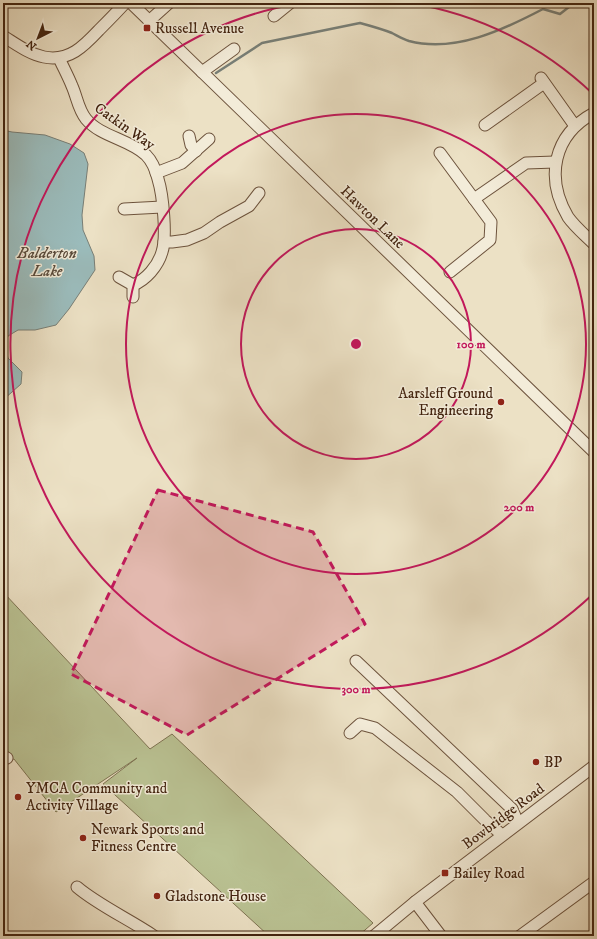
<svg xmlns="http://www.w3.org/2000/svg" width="597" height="939" font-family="'IM FELL DW Pica',serif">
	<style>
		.green { fill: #bac293; stroke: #7e7352 }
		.water { fill: #9bbcbc; stroke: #787f77 }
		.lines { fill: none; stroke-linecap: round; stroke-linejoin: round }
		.stream { stroke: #787f77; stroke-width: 2.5 }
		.minor-casing { stroke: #6d533d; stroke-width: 13 }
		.minor { stroke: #f3ecd9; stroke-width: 11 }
		.marked { fill: #c2185b; fill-opacity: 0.2; stroke: #c2185b; stroke-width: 3; stroke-dasharray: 8 5; stroke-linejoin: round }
		.ring { fill: none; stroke: #c2185b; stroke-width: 2 }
		.poi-dot { fill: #8f2418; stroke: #f3ecd9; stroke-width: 1.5 }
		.labels { text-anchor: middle; stroke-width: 3; stroke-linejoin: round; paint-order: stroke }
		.poi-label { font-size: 15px; fill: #432410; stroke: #f3ecd9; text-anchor: start }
		.street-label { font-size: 15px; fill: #432410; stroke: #f3ecd9 }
		.water-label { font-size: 16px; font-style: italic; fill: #594a3b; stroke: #f3ecd9 }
		.centre { fill: #c2185b; stroke: #f3ecd9; stroke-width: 2 }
		.ring-label { font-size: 12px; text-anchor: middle; font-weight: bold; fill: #c2185b; stroke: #f3ecd9; stroke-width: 3; stroke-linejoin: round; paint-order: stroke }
	</style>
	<rect width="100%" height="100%" fill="#ece1c5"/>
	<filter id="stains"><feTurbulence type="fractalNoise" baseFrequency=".005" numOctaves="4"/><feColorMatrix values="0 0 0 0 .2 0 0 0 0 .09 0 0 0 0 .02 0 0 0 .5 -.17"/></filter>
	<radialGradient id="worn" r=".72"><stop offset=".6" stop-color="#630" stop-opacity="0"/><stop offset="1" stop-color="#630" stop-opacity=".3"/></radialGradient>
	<!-- green -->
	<polygon class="green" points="3,592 150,749 172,734 373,923 358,936 269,936 103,784 137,758 56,812 14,759 3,762"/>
	<!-- water -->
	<polygon class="water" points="3,130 12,132 45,135 70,144 84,153 88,164 82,215 83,230 94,256 95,270 69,309 56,325 35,330 18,330 8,336 5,346 8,358 22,372 21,384 3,400"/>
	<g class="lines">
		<!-- stream -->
		<path class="stream" d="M 216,73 L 262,43 L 360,23 C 371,26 382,29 392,33 C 398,36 403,39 409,41 C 455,53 503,30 543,9 L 560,14 L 574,3"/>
		<!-- minor casing -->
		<g class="minor-casing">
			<g id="minor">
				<polyline points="131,3 594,452"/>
				<polyline points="274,16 290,3"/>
				<polyline points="149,21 169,3"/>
				<path d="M 3,36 C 16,44 29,54 44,57 C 69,62 84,46 99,30 C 108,21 117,12 125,3"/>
				<path d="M 59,58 C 63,67 68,76 72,86 C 77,97 78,109 86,119 C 101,137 129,139 146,155 C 152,161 156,171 158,179 C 163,195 167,237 162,252 C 158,266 146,280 133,285"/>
				<polyline points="202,72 234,49"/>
				<polyline points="541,78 575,126"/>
				<path d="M 594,113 C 553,135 545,178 568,217 C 575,227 585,235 594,244"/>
				<polyline points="485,125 544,83"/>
				<polyline points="189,136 191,145 196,151"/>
				<polyline points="440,153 491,222 490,240 450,272"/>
				<polyline points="156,173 182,163 209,139"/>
				<polyline points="474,199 526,163 555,162"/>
				<polyline points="124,209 162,207"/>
				<polyline points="164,242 172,242 187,240 204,233 220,222 249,206 259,193"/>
				<polyline points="119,277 133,285 133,297"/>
				<polyline points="356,661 512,809 518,823"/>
				<polyline points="350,733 360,724 375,728 457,792 485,820 502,835"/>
				<polyline points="3,756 7,758"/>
				<path d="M 77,887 C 98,905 129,919 154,936"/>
				<polyline points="415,902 441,936"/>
				<polyline points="374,936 415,902 594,766"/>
				<polyline points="520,936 594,882"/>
			</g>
		</g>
		<!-- minor -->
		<use href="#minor" class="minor"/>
	</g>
	<!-- marked area -->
	<path class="marked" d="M 158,490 L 313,532 L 365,624 L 187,735 L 71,674 Z"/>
	<!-- distance rings -->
	<g class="ring">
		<circle cx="356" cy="344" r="115"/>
		<circle cx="356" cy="344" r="230"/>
		<path d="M593 594A345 345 0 1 1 302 3M410 3A345 345 0 0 1 593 94"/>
	</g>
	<!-- markers -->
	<g class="poi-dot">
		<rect x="143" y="24" width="8" height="8" rx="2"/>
		<circle cx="501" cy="402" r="4"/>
		<circle cx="536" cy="762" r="4"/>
		<circle cx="18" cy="797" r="4"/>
		<circle cx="83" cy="838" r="4"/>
		<rect x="441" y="869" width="8" height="8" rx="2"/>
		<circle cx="157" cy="896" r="4"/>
	</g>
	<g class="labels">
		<!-- poi labels -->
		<g class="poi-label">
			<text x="155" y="33">Russell Avenue</text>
			<text x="493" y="398" text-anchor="end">Aarsleff Ground<tspan x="493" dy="17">Engineering</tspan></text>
			<text x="544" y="767">BP</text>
			<text x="26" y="793">YMCA Community and<tspan x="26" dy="17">Activity Village</tspan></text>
			<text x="91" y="834">Newark Sports and<tspan x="91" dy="17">Fitness Centre</tspan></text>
			<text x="453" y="878">Bailey Road</text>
			<text x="165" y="901">Gladstone House</text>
		</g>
		<!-- street labels -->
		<g class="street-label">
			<text transform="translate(125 126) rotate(35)" y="5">Catkin Way</text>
			<text transform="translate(373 217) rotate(44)" y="5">Hawton Lane</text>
			<text transform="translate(503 816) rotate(-37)" y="5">Bowbridge Road</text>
		</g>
		<!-- water labels -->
		<g class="water-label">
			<text x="47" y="258">Balderton<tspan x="47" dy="18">Lake</tspan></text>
		</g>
	</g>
	<circle cx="356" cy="344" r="6" class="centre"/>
	<g class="ring-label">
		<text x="471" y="348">100 m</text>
		<text x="519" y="511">200 m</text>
		<text x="356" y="693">300 m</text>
	</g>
	<!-- margin -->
	<rect width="597" height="939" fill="none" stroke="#ece1c5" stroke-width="16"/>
	<rect x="4" y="4" width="589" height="931" fill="none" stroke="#432410" stroke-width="2"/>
	<rect x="8" y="8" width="581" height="923" fill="none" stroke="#432410"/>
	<!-- north arrow -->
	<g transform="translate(38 38) rotate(222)" stroke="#f3ecd9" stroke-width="3" paint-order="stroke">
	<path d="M0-3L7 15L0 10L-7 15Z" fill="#432410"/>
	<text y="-6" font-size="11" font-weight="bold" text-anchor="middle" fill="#432410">N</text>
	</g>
	<rect width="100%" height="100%" filter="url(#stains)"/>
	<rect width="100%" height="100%" fill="url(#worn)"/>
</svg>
